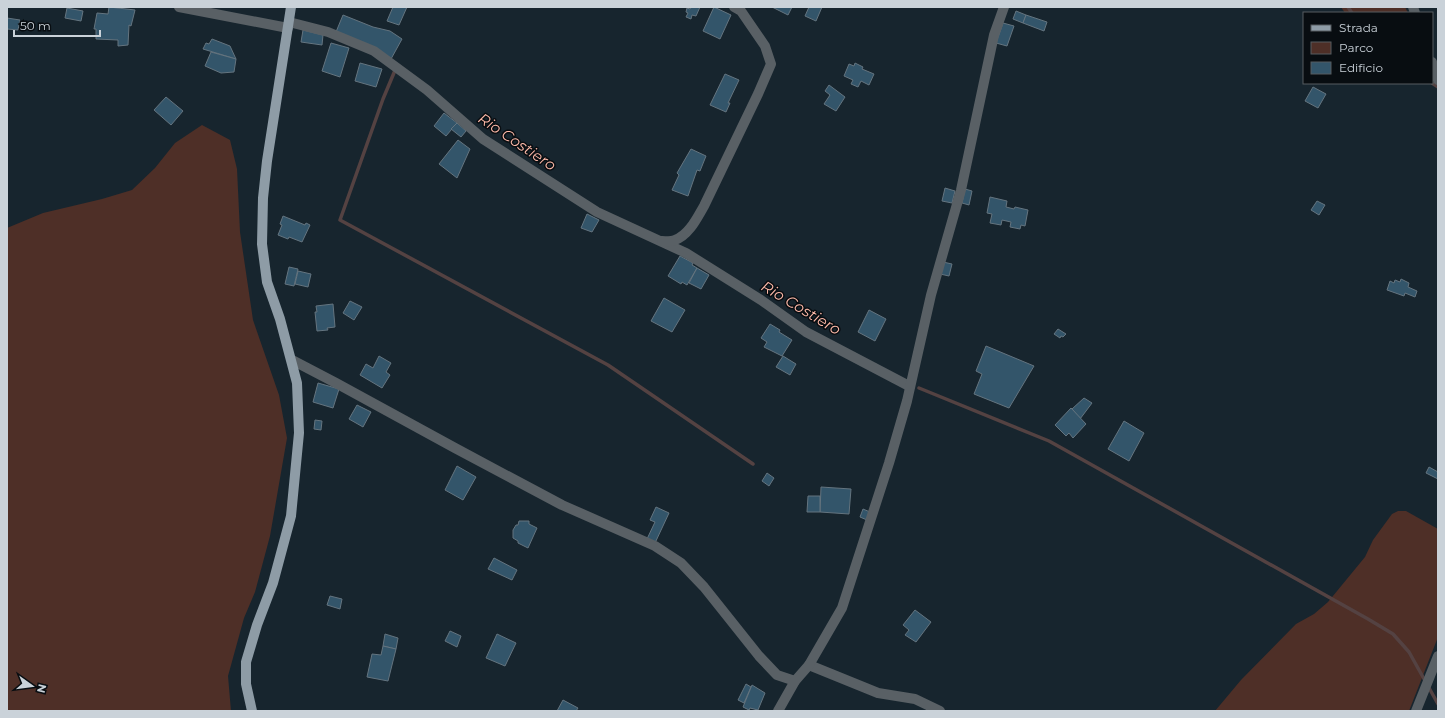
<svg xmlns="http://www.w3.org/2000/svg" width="1445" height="718" font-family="Montserrat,sans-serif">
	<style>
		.green { fill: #4e2f27 }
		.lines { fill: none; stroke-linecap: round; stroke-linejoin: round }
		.stream { stroke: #544242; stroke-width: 3.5 }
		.building { fill: #33556a; stroke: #64747f }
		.minor { stroke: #596065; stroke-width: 10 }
		.major { stroke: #8e9ca6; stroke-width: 10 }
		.labels { text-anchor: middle; stroke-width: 3; stroke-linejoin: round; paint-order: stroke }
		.water-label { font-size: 15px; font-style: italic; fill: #fdb9a8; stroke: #080d11 }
	</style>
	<rect width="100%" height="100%" fill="#17252e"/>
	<!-- green -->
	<g class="green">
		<polygon points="1341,7 1405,7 1408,13 1345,13"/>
		<polygon points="202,125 230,140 237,169 240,232 253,320 279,395 287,438 270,536 255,592 244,618 228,676 231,711 7,711 7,228 43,213 102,199 132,190 155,168 175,143"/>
		<polygon points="1398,511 1406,511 1438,529 1438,637 1409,711 1215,711 1241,680 1296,624 1314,614 1328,602 1365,557 1373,540 1392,514"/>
	</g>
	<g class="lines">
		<!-- stream -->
		<g class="stream">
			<polyline points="1348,7 1352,13"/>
			<polyline points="396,68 383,99 340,220 608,365 753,464"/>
			<polyline points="1432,83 1438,87"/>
			<polyline points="919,388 1049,441 1368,619 1393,634 1409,652 1438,704"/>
		</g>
	</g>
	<!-- building -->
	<g class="building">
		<polygon points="109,7 135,10 131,26 129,25 128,45 118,46 118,40 96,39 96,29 94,29 97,13 108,14"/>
		<polygon points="393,7 407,7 399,25 387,21"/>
		<polygon points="691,7 700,7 696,16 692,15 691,19 686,17 688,13 686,12 687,8 690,9"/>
		<polygon points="714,7 731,15 720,39 703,31"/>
		<polygon points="772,7 792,7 788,15"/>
		<polygon points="809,7 822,7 816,21 805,16"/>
		<polygon points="67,8 83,11 81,21 65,18"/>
		<polygon points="1016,11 1026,15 1023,23 1013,19"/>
		<polygon points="343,15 373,27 390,31 402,39 391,59 336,32"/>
		<polygon points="1026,15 1047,22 1044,31 1023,23"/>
		<polygon points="7,18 20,20 18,30 7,29"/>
		<polygon points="1003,23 1014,26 1007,46 996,43"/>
		<polygon points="303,30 323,35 322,45 301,42"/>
		<polygon points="212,39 230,46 236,59 203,49 206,43 209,44"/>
		<polygon points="331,43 349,48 340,77 322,71"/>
		<polygon points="211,52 236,59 234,72 221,73 205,66"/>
		<polygon points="360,63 382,69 376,87 355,81"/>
		<polygon points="855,63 863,67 862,69 874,74 869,85 861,81 858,87 851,84 853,80 844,76 849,64 854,66"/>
		<polygon points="725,74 739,80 728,103 730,103 726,112 710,105"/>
		<polygon points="829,85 845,97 836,111 824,104 830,95 825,91"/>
		<polygon points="1313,87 1326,94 1318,108 1305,101"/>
		<polygon points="166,97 183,111 171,125 154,110"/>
		<polygon points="444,113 457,123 446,136 434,126"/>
		<polygon points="457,123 466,131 461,137 451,129"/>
		<polygon points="458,140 470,149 457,178 439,164"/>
		<polygon points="691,149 706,156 700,171 697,170 688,196 672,190 679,175 677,173"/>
		<polygon points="945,188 955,191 952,203 942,201"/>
		<polygon points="965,189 972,191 969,205 962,203"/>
		<polygon points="990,197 1007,201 1006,207 1014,209 1015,207 1028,210 1025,226 1021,225 1020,229 1010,227 1011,222 1002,220 1001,225 990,223 992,214 987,213"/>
		<polygon points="1317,201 1325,205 1319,215 1311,210"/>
		<polygon points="587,214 599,220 592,232 581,228"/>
		<polygon points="283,216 305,225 306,223 310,225 302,242 289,237 288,239 278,235 282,225 280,224"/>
		<polygon points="680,256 693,263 692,265 697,268 687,285 682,282 681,284 668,276"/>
		<polygon points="943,262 952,264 949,276 940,274"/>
		<polygon points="289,267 298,269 294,286 285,284"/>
		<polygon points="697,268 709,275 701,289 689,283"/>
		<polygon points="298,271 311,274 308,287 295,284"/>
		<polygon points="1401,279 1409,283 1408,287 1417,291 1415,297 1405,293 1404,296 1387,290 1390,281 1394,283 1395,280 1400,282"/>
		<polygon points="664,298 685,310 672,332 651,321"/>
		<polygon points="350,301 362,307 354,320 343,313"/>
		<polygon points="333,304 335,327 327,328 328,330 317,331 315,312 317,312 316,306"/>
		<polygon points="869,310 886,319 875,341 858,332"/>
		<polygon points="770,324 780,330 779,332 792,340 782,356 764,347 767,342 761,338"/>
		<polygon points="1058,329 1066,334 1063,337 1061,336 1060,338 1054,334"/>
		<polygon points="986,346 1034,366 1009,408 974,394 982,374 976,371"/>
		<polygon points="379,356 391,363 386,372 390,375 382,388 360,375 366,364 373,368"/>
		<polygon points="783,356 796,364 790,375 776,367"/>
		<polygon points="318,383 339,389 333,408 313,402"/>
		<polygon points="1084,398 1092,403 1080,419 1072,409"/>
		<polygon points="357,405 371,412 363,427 349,419"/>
		<polygon points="1071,408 1086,424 1073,438 1069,433 1066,436 1055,425"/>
		<polygon points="315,420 322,421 321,430 314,429"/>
		<polygon points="1124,421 1144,433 1129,461 1108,449"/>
		<polygon points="457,466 476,477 463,500 445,490"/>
		<polygon points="1429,467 1438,472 1438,479 1426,473"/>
		<polygon points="767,473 774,478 769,486 762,481"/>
		<polygon points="821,487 851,489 849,514 820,512"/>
		<polygon points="808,496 820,496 820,512 807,512"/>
		<polygon points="656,507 669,513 655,543 647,539 655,522 650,520"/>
		<polygon points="863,509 870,512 867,520 860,517"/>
		<polygon points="519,521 529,521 529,524 537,528 528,548 518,543 518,541 513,538 513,530 516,525 518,525"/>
		<polygon points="494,558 517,570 512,580 488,569"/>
		<polygon points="330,596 342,599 340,609 327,605"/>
		<polygon points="915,610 931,622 916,642 905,635 909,630 903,625"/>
		<polygon points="450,631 461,636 457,647 445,641"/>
		<polygon points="385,634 398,638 396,649 383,646"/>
		<polygon points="497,634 516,643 505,666 486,658"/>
		<polygon points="383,646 396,649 388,681 367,677 372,654 381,655"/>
		<polygon points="746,684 751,687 744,703 738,700"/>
		<polygon points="752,685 765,693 758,710 750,708 749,710 743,707"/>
		<polygon points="563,700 578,708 576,711 557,711"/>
	</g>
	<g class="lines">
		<!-- minor -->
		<g class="minor">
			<polyline points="179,7 288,28"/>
			<polyline points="1413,7 1415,13"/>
			<polyline points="289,22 328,32 374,51 427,90 483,139 597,212 686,253 761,300 806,332 909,386"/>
			<polyline points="1432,62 1438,80"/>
			<path d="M 662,241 C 666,241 671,242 675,240 C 689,235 697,218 704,206 L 758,94 L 771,64 L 765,46 L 741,11 L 734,7"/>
			<polyline points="292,360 336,383 455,448 562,505 655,546 681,563 704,587 759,656 777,675 795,681"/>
			<polyline points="809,665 878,693 915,699 940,711"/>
			<polyline points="778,711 795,681 809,665 842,608 889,463 907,401 931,295 961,190 994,35 1004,7"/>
			<polyline points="1416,711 1438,656"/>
		</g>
		<!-- major -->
		<polyline class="major" points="252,711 246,684 246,662 257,625 273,583 291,516 299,433 297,383 280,319 267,282 262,244 263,198 267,161 291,7"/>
	</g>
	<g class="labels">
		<!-- water labels -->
		<g class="water-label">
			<text transform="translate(517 142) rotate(34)" y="5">Rio Costiero</text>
			<text transform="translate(801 308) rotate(31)" y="5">Rio Costiero</text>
		</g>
	</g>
	<!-- border -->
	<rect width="1445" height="718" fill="none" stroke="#cad2d9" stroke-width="16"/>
	<!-- legend -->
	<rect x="1303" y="12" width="130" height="72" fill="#080d11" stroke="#565c61"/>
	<rect x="1311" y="25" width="20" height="6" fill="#8e9ca6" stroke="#565c61"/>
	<text x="1339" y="32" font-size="12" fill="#cad2d9">Strada</text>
	<rect x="1311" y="42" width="20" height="12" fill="#4e2f27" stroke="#565c61"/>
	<text x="1339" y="52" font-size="12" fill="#cad2d9">Parco</text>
	<rect x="1311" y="62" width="20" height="12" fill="#33556a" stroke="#565c61"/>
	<text x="1339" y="72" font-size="12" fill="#cad2d9">Edificio</text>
	<!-- north arrow -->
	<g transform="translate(32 686) rotate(104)" stroke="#080d11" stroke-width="3" paint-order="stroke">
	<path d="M0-3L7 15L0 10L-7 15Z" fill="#cad2d9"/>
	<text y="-6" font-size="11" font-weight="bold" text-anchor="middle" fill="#cad2d9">N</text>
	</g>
	<!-- scale -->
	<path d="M14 30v6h86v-6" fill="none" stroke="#cad2d9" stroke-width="2"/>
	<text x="20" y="30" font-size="12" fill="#cad2d9" stroke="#080d11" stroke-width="3" paint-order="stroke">50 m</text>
</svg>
